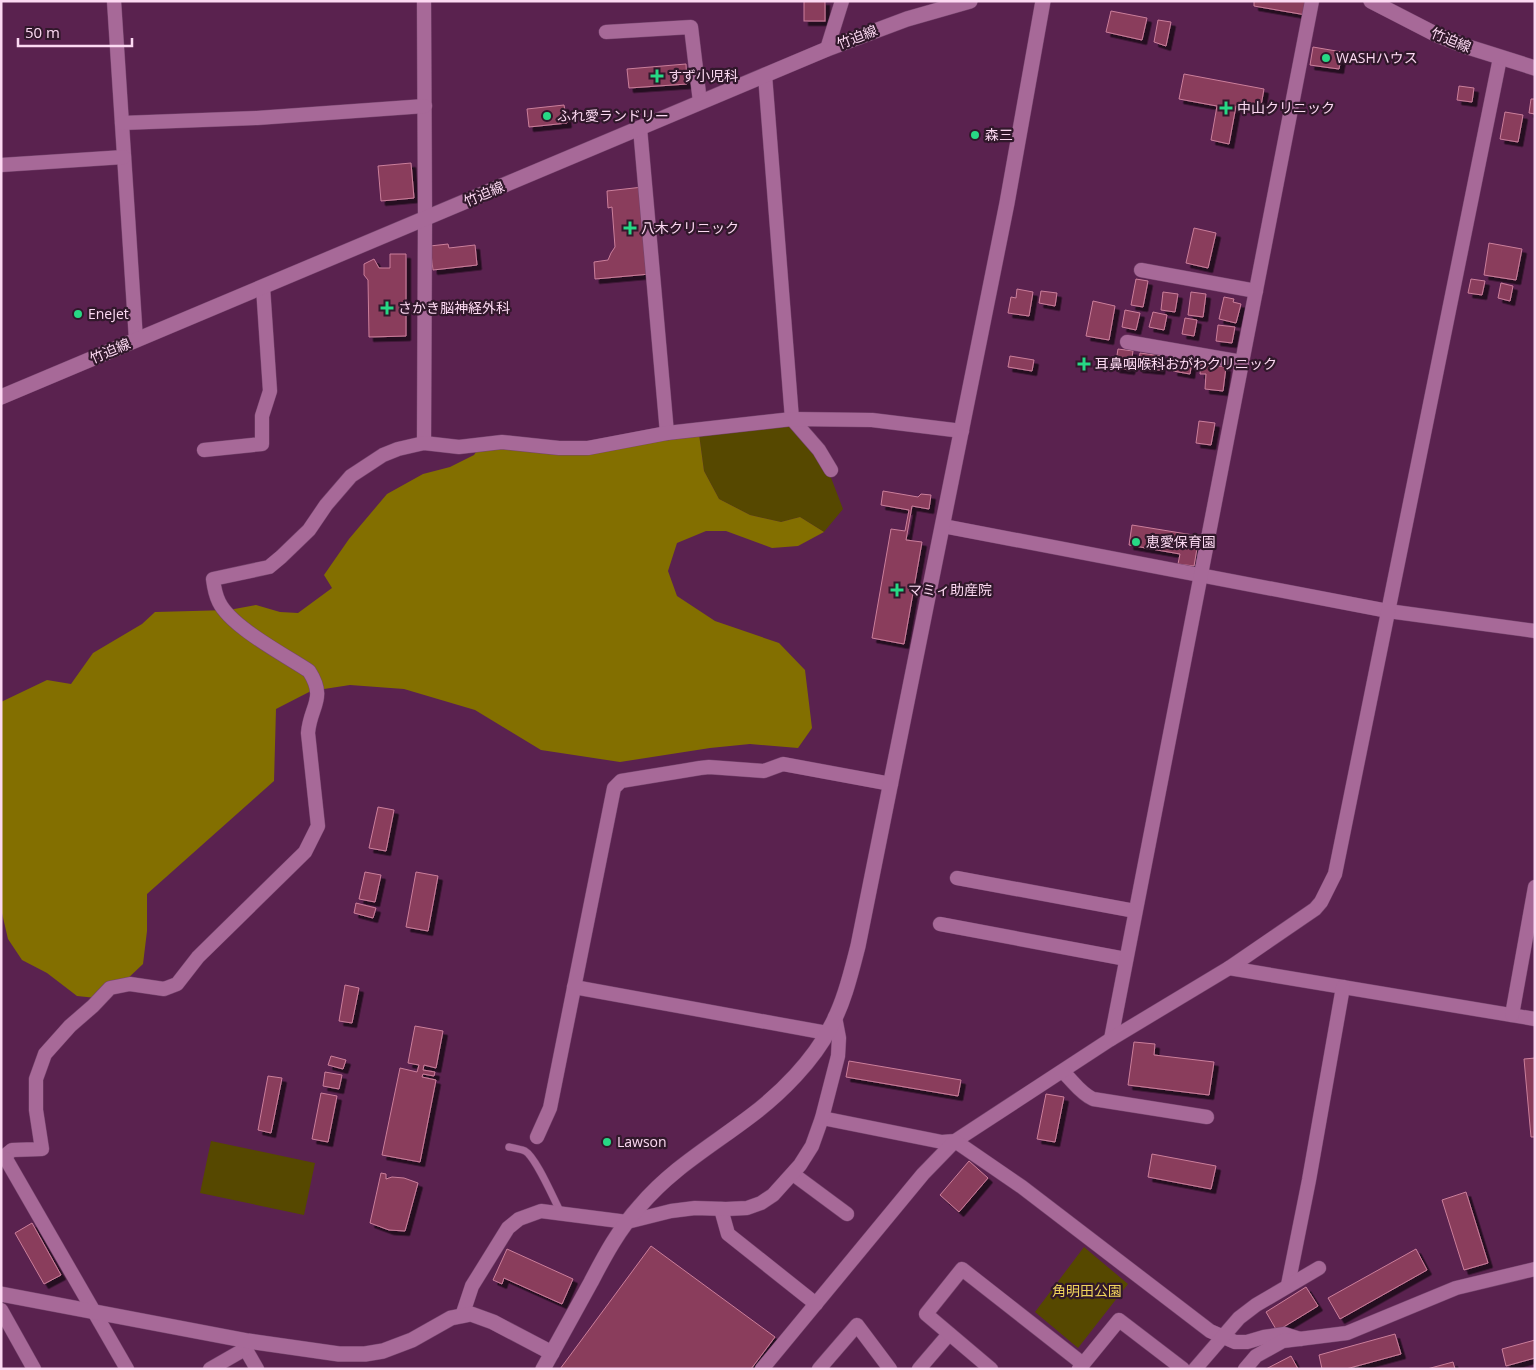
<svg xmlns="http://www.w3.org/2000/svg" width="1536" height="1370" font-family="'Open Sans','Noto Sans JP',sans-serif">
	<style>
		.green { fill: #564800 }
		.forest { fill: #836f00 }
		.building { fill: #8a3c5c; stroke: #cb7f9b; filter: url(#shadow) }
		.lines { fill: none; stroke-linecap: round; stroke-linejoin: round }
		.lane-casing { stroke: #76456d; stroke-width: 8 }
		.street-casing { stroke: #76456d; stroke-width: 15 }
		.secondary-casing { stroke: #76456d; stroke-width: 16 }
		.lane { stroke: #a76998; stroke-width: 7 }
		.street { stroke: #a76998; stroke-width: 14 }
		.secondary { stroke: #a76998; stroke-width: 15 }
		.poi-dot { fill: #27d885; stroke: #31182b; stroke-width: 2 }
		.labels { text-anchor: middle; stroke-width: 4.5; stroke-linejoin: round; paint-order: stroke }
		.street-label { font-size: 14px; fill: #fcd9f2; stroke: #31182b }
		.poi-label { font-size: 14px; fill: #fcd9f2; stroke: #31182b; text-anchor: start }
		.park-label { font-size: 14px; fill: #f1d45c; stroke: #31182b }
	</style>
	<defs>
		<filter id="shadow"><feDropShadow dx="4.5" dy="4.5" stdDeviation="0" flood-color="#0009"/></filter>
	</defs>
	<rect width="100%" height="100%" fill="#5a224f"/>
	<!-- green -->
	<g class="green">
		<polygon points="785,424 795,429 830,475 843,509 824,532 800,517 781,522 750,515 719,499 704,471 699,434"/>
		<polygon points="211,1141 315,1163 304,1215 200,1193"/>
		<polygon points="1084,1247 1128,1284 1078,1348 1035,1312"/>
	</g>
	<!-- forest -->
	<polygon class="forest" points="699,434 704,471 719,499 750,515 781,522 800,517 824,532 798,546 772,548 726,531 706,531 677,543 668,571 677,596 715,621 779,643 805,670 812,728 798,748 750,744 710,748 620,762 541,750 475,710 404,689 350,685 311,691 276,709 274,781 147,894 147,931 143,964 106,999 77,996 47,973 22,960 8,939 1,909 1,702 47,680 71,684 93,653 142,624 155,612 229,610 256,605 280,612 298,613 332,588 324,575 349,539 387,494 423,474 450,467 474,455 478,449"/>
	<!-- building -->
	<g class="building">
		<rect x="804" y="1" width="21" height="20"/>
		<polygon points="1254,1 1308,1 1306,15 1254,6"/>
		<polygon points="1111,11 1147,18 1142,40 1106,32"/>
		<polygon points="1158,20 1171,22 1166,46 1154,42"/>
		<polygon points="1313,47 1342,52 1339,69 1310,65"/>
		<polygon points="686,64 687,84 629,88 627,69"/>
		<polygon points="1184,74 1264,89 1260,111 1236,106 1229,144 1211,140 1217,106 1179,99"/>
		<polygon points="1459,86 1474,88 1472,102 1457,100"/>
		<polygon points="1531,99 1535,99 1535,114 1529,113"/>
		<polygon points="564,105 567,123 529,127 527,109"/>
		<polygon points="1505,112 1523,115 1518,142 1500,139"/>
		<polygon points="411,163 414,198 381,201 378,166"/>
		<polygon points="643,187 650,274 595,279 594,262 608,260 611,253 615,247 612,207 608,208 607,191"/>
		<polygon points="1194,228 1216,233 1208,268 1186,263"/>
		<polygon points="1489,243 1522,249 1516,280 1484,275"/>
		<polygon points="448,244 449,248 475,245 477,265 433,270 430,246"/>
		<polygon points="390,254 406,254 406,336 369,337 368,280 364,275 364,264 374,259 379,268 390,268"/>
		<polygon points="1136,279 1148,281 1143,307 1131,305"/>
		<polygon points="1471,279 1485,281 1482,295 1468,293"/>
		<polygon points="1501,283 1513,286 1510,301 1498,298"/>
		<polygon points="1017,289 1033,292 1029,316 1008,313 1011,297 1016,298"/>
		<polygon points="1041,291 1057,293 1055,306 1039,303"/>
		<polygon points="1163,292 1178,294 1175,312 1161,310"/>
		<polygon points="1191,292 1206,294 1203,317 1188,315"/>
		<polygon points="1224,297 1234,299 1233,302 1241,304 1236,323 1219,319"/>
		<polygon points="1093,301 1115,306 1109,340 1086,336"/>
		<polygon points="1125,310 1140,313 1136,330 1122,327"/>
		<polygon points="1153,312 1167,315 1164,330 1149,327"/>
		<polygon points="1185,318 1197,320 1194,336 1182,334"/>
		<polygon points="1218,325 1235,327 1232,343 1216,341"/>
		<polygon points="1118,349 1133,351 1130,370 1115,368"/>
		<polygon points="1140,353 1162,356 1160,370 1138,368"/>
		<polygon points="1010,356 1034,360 1032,371 1008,367"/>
		<polygon points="1175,358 1192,361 1190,374 1173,371"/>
		<polygon points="1201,364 1226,367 1223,391 1205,389 1206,374 1200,374"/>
		<polygon points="1199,421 1215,423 1211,445 1196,443"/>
		<polygon points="883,491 918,497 921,494 931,495 929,509 912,506 906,540 922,542 904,644 872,638 891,529 905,531 909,510 881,505"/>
		<polygon points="1132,525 1199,536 1194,566 1178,564 1180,554 1129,545"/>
		<polygon points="378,807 394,810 386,851 369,848"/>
		<polygon points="365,872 381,875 375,902 359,899"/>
		<polygon points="416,872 438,876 428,931 406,927"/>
		<polygon points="356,903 376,908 373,918 354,913"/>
		<polygon points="345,985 359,988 352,1023 339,1021"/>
		<polygon points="415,1026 443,1031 436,1068 424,1065 423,1070 435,1072 434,1076 423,1074 422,1077 436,1080 420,1162 382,1155 400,1068 417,1072 419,1065 408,1063"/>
		<polygon points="1134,1042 1155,1044 1154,1055 1214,1062 1209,1095 1128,1085"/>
		<polygon points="331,1056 346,1060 343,1069 328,1065"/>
		<polygon points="1535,1058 1535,1137 1531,1137 1524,1059"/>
		<polygon points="849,1061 961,1080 958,1096 846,1077"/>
		<polygon points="325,1072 342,1075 339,1089 323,1086"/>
		<polygon points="268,1076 282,1078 271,1133 258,1130"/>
		<polygon points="321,1093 337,1096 328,1142 312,1139"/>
		<polygon points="1046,1094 1064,1097 1055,1142 1037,1139"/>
		<polygon points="1152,1154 1216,1166 1211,1189 1148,1177"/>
		<polygon points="969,1161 988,1178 959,1212 940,1195"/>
		<polygon points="381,1173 386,1174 386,1179 392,1177 404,1178 418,1183 405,1231 389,1230 370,1223"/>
		<polygon points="1466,1192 1488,1263 1464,1270 1442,1200"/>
		<polygon points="32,1223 61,1275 44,1284 15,1233"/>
		<polygon points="651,1246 775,1337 751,1369 560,1369"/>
		<polygon points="507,1249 573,1279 562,1304 504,1278 502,1284 493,1280"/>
		<polygon points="1416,1249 1427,1270 1340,1319 1328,1298"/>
		<polygon points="1306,1287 1318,1306 1277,1331 1266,1312"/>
		<polygon points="1395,1334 1401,1354 1346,1369 1322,1369 1319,1355"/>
		<polygon points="1535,1340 1535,1358 1506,1366 1502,1349"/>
		<polygon points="1291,1356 1298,1369 1266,1369"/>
		<polygon points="1453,1362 1455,1369 1427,1369"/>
	</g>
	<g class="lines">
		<!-- lane casing -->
		<g class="lane-casing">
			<path id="lane" d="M 509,1147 C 514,1148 520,1149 525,1151 C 536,1157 554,1200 561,1213"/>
		</g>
		<!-- street casing -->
		<g class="street-casing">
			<g id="street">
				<polyline points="114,1 136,340"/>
				<polyline points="424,1 425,218 424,443"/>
				<polyline points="606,32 691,27 700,102"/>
				<polyline points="827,49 842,1"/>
				<polyline points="765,75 792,419 819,450 831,470"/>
				<polyline points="122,123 257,118 425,106"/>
				<polyline points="640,128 667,433"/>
				<polyline points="1,165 124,157"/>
				<polyline points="1141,270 1256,291"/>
				<polyline points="1127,342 1242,362"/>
				<polyline points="204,450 262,444 262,416 270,391 263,287"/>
				<polyline points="943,526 1388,611 1535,631"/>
				<polyline points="957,878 1135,911"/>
				<polyline points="940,924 1126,959"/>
				<polyline points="1229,968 1535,1019"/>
				<polyline points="574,987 827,1033"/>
				<polyline points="1512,1015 1535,887"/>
				<polyline points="1111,1039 1312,1"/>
				<path d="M 1063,1072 C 1073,1081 1080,1093 1093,1099 L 1207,1117"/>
				<polyline points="822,1118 942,1142 955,1141 1111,1039 1229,968 1315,909 1321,902 1335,874 1500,58"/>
				<polyline points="537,1137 550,1108 614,788 621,781 700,768 709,767 764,771 783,764 891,784"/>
				<path d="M 1,1159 L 12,1150 L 42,1149 L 36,1110 L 36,1079 L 45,1054 L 70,1026 L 93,1006 L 110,988 L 130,984 L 164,989 L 177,984 L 198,957 L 305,852 L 318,826 L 308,733 C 310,706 327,699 309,671 C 285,655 231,627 219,602 C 215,594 214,587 213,579 L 269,567 L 281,557 L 309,530 L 326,505 L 351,476 L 383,455 L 398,449 L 424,443 L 459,447 L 502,442 L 559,448 L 588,448 L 667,433 L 792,419 L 872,420 L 962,431"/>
				<polyline points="1,1159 6,1159 127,1369"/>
				<polyline points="793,1174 847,1214"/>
				<polyline points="721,1209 728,1234 816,1304"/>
				<polyline points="1288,1285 1309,1180 1343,987"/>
				<polyline points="1,1310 34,1369"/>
				<polyline points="462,1316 472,1286 508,1228 519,1219 541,1211 627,1222 671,1211 695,1208 726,1209 747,1208 761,1203 773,1195 800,1165 812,1146 822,1118 838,1056 839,1038 835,1017"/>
				<polyline points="245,1348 257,1369"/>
				<polyline points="210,1369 245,1349 248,1341"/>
				<polyline points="762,1369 923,1174 955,1141 1022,1187 1210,1331 1235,1342 1247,1342 1264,1337 1284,1334 1300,1339"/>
				<polyline points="819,1369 857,1325 890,1369"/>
				<polyline points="919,1369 949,1334"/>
				<polyline points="991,1369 926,1314 962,1269 1083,1364"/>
				<polyline points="1079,1369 1119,1320 1183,1369"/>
				<polyline points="1195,1369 1239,1318 1256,1305 1319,1268"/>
				<polyline points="1245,1369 1256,1356 1283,1341 1347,1333 1456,1288 1535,1269"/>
			</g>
		</g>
		<!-- secondary casing -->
		<g class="secondary-casing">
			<g id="secondary">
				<polyline points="1371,1 1437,35 1465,46 1535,68"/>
				<polyline points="1,397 827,49 907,19 970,1"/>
				<polyline points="1,1294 248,1341 339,1354 365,1354 383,1351 412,1340 451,1318 471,1314 493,1322 552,1353"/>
				<path d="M 543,1369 C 559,1340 575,1311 591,1282 C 605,1255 619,1229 640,1206 C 672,1168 713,1145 752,1115 C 781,1093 813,1061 830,1028 C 844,1003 851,973 858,946 L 1007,203 L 1043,1"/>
			</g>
		</g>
		<!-- lane -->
		<use href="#lane" class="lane"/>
		<!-- street -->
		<use href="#street" class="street"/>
		<!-- secondary -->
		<use href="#secondary" class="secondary"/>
	</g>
	<!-- markers -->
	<g class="poi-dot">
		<circle cx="1326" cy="58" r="5"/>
		<path d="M654.5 68.5h5v5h5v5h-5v5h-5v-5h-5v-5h5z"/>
		<path d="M1223.5 100.5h5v5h5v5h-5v5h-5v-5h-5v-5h5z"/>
		<circle cx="547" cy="116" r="5"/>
		<circle cx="975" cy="135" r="5"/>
		<path d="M627.5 220.5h5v5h5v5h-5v5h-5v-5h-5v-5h5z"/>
		<path d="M384.5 300.5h5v5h5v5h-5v5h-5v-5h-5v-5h5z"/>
		<circle cx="78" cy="314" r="5"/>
		<path d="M1081.5 356.5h5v5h5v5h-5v5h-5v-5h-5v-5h5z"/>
		<circle cx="1136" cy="542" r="5"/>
		<path d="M894.5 582.5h5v5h5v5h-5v5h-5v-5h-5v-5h5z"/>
		<circle cx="607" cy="1142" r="5"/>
	</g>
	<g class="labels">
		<!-- street labels -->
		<g class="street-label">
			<text transform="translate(857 37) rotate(-21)" y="5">竹迫線</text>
			<text transform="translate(1451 40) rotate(22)" y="5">竹迫線</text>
			<text transform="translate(484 194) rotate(-23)" y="5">竹迫線</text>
			<text transform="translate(110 351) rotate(-23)" y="5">竹迫線</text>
		</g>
		<!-- poi labels -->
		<g class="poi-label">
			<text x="1336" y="63">WASHハウス</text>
			<text x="668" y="81">すず小児科</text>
			<text x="1237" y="113">中山クリニック</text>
			<text x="557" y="121">ふれ愛ランドリー</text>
			<text x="985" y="140">森三</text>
			<text x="641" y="233">八木クリニック</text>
			<text x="398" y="313">さかき脳神経外科</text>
			<text x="88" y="319">EneJet</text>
			<text x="1095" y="369">耳鼻咽喉科おがわクリニック</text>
			<text x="1146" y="547">恵愛保育園</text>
			<text x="908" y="595">マミィ助産院</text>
			<text x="617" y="1147">Lawson</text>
		</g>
		<!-- park labels -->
		<g class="park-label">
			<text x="1087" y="1296">角明田公園</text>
		</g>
	</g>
	<!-- border -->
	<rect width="1536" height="1370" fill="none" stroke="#fcd9f2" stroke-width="5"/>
	<!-- scale -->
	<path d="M18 38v8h114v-8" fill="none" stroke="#fcd9f2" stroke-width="2.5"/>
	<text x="25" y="38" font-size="15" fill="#fcd9f2" stroke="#31182b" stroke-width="4" paint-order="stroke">50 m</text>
</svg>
